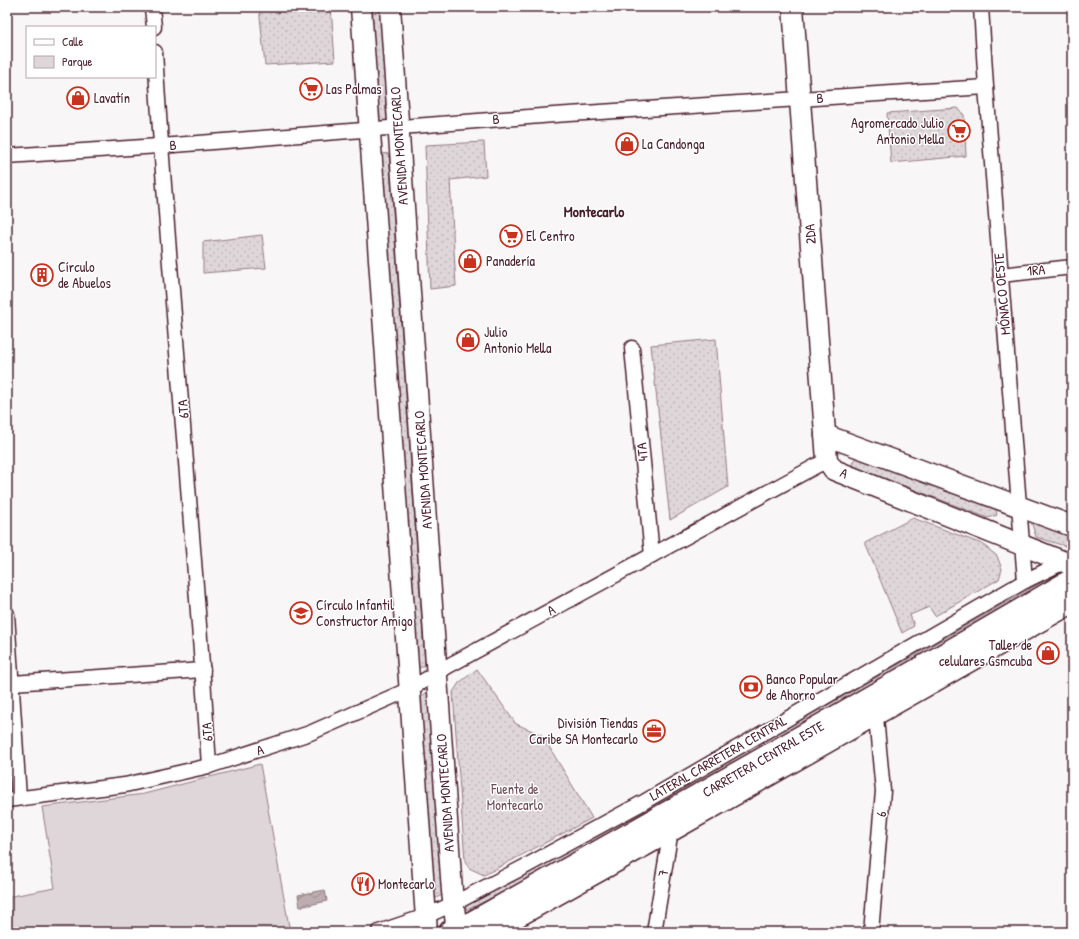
<svg xmlns="http://www.w3.org/2000/svg" width="1079" height="939" font-family="'Patrick Hand',sans-serif">
	<style>
		.green { fill: url(#green-dots); stroke: #947a82 }
		.pitch { fill: #ded6d9; stroke: #947a82 }
		.water { fill: url(#water-waves); stroke: #8f747b }
		.lines { fill: none; stroke-linecap: round; stroke-linejoin: round }
		.street-casing { stroke: #4a1f2b; stroke-width: 17 }
		.secondary-casing { stroke: #4a1f2b; stroke-width: 23 }
		.primary-casing { stroke: #4a1f2b; stroke-width: 25 }
		.street { stroke: #fff; stroke-width: 14 }
		.secondary { stroke: #fff; stroke-width: 20 }
		.primary { stroke: #fff; stroke-width: 22 }
		.labels { text-anchor: middle; stroke-width: 3; stroke-linejoin: round; paint-order: stroke }
		.poi-label { font-size: 14px; fill: #4a1f2b; stroke: #fff; text-anchor: start }
		.street-label { font-size: 14px; fill: #4a1f2b; stroke: #fff }
		.park-label { font-size: 14px; fill: #6f4d56; stroke: #fff }
		.neighbourhood-label { font-size: 15px; font-weight: bold; fill: #4a1f2b; stroke: #fff }
	</style>
	<defs>
		<pattern id="green-dots" width="8" height="8" patternUnits="userSpaceOnUse"><rect width="8" height="8" fill="#ded6d9"/><path d="M2 2h.1M6 6h.1" fill="none" stroke="#c0b7ba" stroke-width="1.8" stroke-linecap="round"/></pattern>
		<pattern id="water-waves" width="16" height="10" patternUnits="userSpaceOnUse"><rect width="16" height="10" fill="#bdadb0"/><path d="M0 5q4-4 8 0t8 0" fill="none" stroke="#9c8c8f"/></pattern>
	</defs>
	<rect width="100%" height="100%" fill="#f8f6f7"/>
	<filter id="ink" filterUnits="userSpaceOnUse"><feTurbulence type="fractalNoise" baseFrequency=".025" numOctaves="2"/><feDisplacementMap in="SourceGraphic" scale="8" xChannelSelector="R" yChannelSelector="G"/><feConvolveMatrix kernelMatrix="1 2 1 2 8 2 1 2 1" color-interpolation-filters="sRGB"/></filter>
	<g filter="url(#ink)">
		<!-- green -->
		<g class="green">
			<polygon points="259,7 331,7 335,61 265,65"/>
			<polygon points="371,7 380,7 387,123 377,124"/>
			<polygon points="958,108 964,115 966,156 891,163 887,113"/>
			<polygon points="484,142 486,176 450,180 456,286 430,289 425,145"/>
			<polygon points="380,153 389,154 425,665 417,669"/>
			<polygon points="262,235 266,268 203,273 203,242"/>
			<polygon points="716,339 728,487 670,520 651,345"/>
			<polygon points="856,457 992,506 996,510 997,515 988,518 855,467 852,463"/>
			<polygon points="913,518 982,544 997,556 1002,569 999,579 935,616 929,607 910,615 914,626 902,633 865,543"/>
			<polygon points="1031,521 1072,536 1072,546 1068,547 1036,537"/>
			<path d="M 1054,575 L 1061,578 L 539,874 L 467,910 L 465,905 C 664,799 859,688 1054,575 Z"/>
			<polygon points="477,669 516,724 542,735 592,818 484,875 469,868 465,861 453,692 459,683"/>
			<polygon points="428,691 442,895 434,899 419,699"/>
		</g>
		<!-- pitch -->
		<polygon class="pitch" points="260,764 290,932 7,932 7,897 55,888 42,807 144,794"/>
		<!-- water -->
		<polygon class="water" points="325,890 327,901 300,907 298,895"/>
		<g class="lines">
			<!-- street casing -->
			<g class="street-casing">
				<g id="street">
					<polyline points="152,7 154,27"/>
					<polyline points="981,7 986,87 1025,581"/>
					<path d="M 155,52 C 169,290 194,528 209,766"/>
					<polyline points="7,156 174,145 554,115 986,87"/>
					<polyline points="1001,275 1072,267"/>
					<polyline points="632,348 652,555"/>
					<polyline points="7,614 19,798"/>
					<polyline points="12,683 203,670"/>
					<polyline points="7,800 125,785 209,766 310,733 410,689 450,665 827,460"/>
					<polyline points="379,932 426,916 453,904 526,866 642,803 1025,581 1068,560"/>
					<polyline points="654,932 671,830 670,827"/>
					<polyline points="871,932 883,791 875,707"/>
				</g>
			</g>
			<!-- secondary casing -->
			<g class="secondary-casing">
				<g id="secondary">
					<polyline points="361,7 427,932"/>
					<polyline points="390,7 452,891 457,932"/>
					<polyline points="793,7 827,460 834,470 1072,565"/>
					<polyline points="825,435 1072,526"/>
				</g>
			</g>
			<!-- primary casing -->
			<g class="primary-casing">
				<g id="primary">
					<path d="M 450,932 L 473,922 C 674,810 874,696 1072,580"/>
					<polyline points="488,932 671,830 1072,602"/>
				</g>
			</g>
			<!-- street -->
			<use href="#street" class="street"/>
			<!-- secondary -->
			<use href="#secondary" class="secondary"/>
			<!-- primary -->
			<use href="#primary" class="primary"/>
		</g>
	</g>
	<!-- icons -->
	<defs>
		<g id="supermarket-ring" transform="scale(1.15)"><circle r="9.5" fill="#fff" stroke="#c8321e" stroke-width="1.5"/><path d="M-6-5.5h2.5l.6 2H6L4.5 2H-2.5L-4.4-4H-6ZM-1.5 3.2a1.3 1.3 0 1 0 .1 0ZM3 3.2a1.3 1.3 0 1 0 .1 0Z" fill="#c8321e"/></g>
		<g id="shop-ring" transform="scale(1.15)"><circle r="9.5" fill="#fff" stroke="#c8321e" stroke-width="1.5"/><path d="M-5-2.5h2.3a2.7 3.5 0 0 1 5.4 0H5L5.5 6h-11ZM-1.5-2.5h3a1.5 2.3 0 0 0-3 0Z" fill="#c8321e"/></g>
		<g id="building-ring" transform="scale(1.15)"><circle r="9.5" fill="#fff" stroke="#c8321e" stroke-width="1.5"/><path d="M-4-6H4V6H1V3H-1V6H-4ZM-2.5-4.3h1.7v1.8h-1.7ZM.8-4.3h1.7v1.8H.8ZM-2.5-1h1.7V.8h-1.7ZM.8-1h1.7V.8H.8Z" fill="#c8321e"/></g>
		<g id="school-ring" transform="scale(1.15)"><circle r="9.5" fill="#fff" stroke="#c8321e" stroke-width="1.5"/><path d="M0-5L7-2L0 1L-7-2ZM-4 1L0 2.5L4 1V4Q0 6-4 4Z" fill="#c8321e"/></g>
		<g id="bank-ring" transform="scale(1.15)"><circle r="9.5" fill="#fff" stroke="#c8321e" stroke-width="1.5"/><path d="M-6-4H6V4H-6ZM0-2.3a2.3 2.3 0 1 0 0 4.6a2.3 2.3 0 1 0 0-4.6Z" fill="#c8321e"/></g>
		<g id="office-ring" transform="scale(1.15)"><circle r="9.5" fill="#fff" stroke="#c8321e" stroke-width="1.5"/><path d="M-6-3h4V-5.5h4V-3h4V5H-6ZM-1-4.5V-3h2v-1.5ZM-6 0V1H6V0Z" fill="#c8321e"/></g>
		<g id="restaurant-ring" transform="scale(1.15)"><circle r="9.5" fill="#fff" stroke="#c8321e" stroke-width="1.5"/><path d="M-5-6h1v4h1v-4h1v4h1v-4h1v5L-1.5 .5V6h-2V.5L-5-1ZM5-6V6H3V1.5H1.5Q1.5-4 5-6Z" fill="#c8321e"/></g>
	</defs>
	<g fill-rule="evenodd">
		<use href="#supermarket-ring" x="311" y="89"/>
		<use href="#shop-ring" x="78" y="98"/>
		<use href="#supermarket-ring" x="959" y="131"/>
		<use href="#shop-ring" x="627" y="144"/>
		<use href="#supermarket-ring" x="511" y="236"/>
		<use href="#shop-ring" x="470" y="261"/>
		<use href="#building-ring" x="42" y="275"/>
		<use href="#shop-ring" x="468" y="340"/>
		<use href="#school-ring" x="301" y="613"/>
		<use href="#shop-ring" x="1048" y="653"/>
		<use href="#bank-ring" x="751" y="687"/>
		<use href="#office-ring" x="654" y="731"/>
		<use href="#restaurant-ring" x="363" y="884"/>
	</g>
	<g class="labels">
		<!-- poi labels -->
		<g class="poi-label">
			<text x="326" y="94">Las Palmas</text>
			<text x="94" y="103">Lavatín</text>
			<text x="944" y="128" text-anchor="end">Agromercado Julio<tspan x="944" dy="16">Antonio Mella</tspan></text>
			<text x="642" y="149">La Candonga</text>
			<text x="526" y="241">El Centro</text>
			<text x="486" y="266">Panadería</text>
			<text x="58" y="272">Círculo<tspan x="58" dy="16">de Abuelos</tspan></text>
			<text x="484" y="337">Julio<tspan x="484" dy="16">Antonio Mella</tspan></text>
			<text x="316" y="610">Círculo Infantil<tspan x="316" dy="16">Constructor Amigo</tspan></text>
			<text x="1032" y="650" text-anchor="end">Taller de<tspan x="1032" dy="16">celulares Gsmcuba</tspan></text>
			<text x="766" y="684">Banco Popular<tspan x="766" dy="16">de Ahorro</tspan></text>
			<text x="638" y="728" text-anchor="end">División Tiendas<tspan x="638" dy="16">Caribe SA Montecarlo</tspan></text>
			<text x="378" y="889">Montecarlo</text>
		</g>
		<!-- street labels -->
		<g class="street-label">
			<text transform="translate(820 98) rotate(-4)" y="5">B</text>
			<text transform="translate(496 119) rotate(-4)" y="5">B</text>
			<text transform="translate(173 145) rotate(-4)" y="5">B</text>
			<text transform="translate(399 146) rotate(-94)" y="5">AVENIDA MONTECARLO</text>
			<text transform="translate(810 234) rotate(-94)" y="5">2DA</text>
			<text transform="translate(1036 270) rotate(-5)" y="5">1RA</text>
			<text transform="translate(1002 294) rotate(-95)" y="5">MÓNACO OESTE</text>
			<text transform="translate(183 409) rotate(-95)" y="5">6TA</text>
			<text transform="translate(642 452) rotate(-96)" y="5">4TA</text>
			<text transform="translate(423 470) rotate(-94)" y="5">AVENIDA MONTECARLO</text>
			<text transform="translate(844 473) rotate(23)" y="5">A</text>
			<text transform="translate(551 610) rotate(-29)" y="5">A</text>
			<text transform="translate(207 732) rotate(-94)" y="5">6TA</text>
			<text transform="translate(260 750) rotate(-18)" y="5">A</text>
			<text transform="translate(718 758) rotate(-30)" y="5">LATERAL CARRETERA CENTRAL</text>
			<text transform="translate(763 759) rotate(-30)" y="5">CARRETERA CENTRAL ESTE</text>
			<text transform="translate(445 793) rotate(-94)" y="5">AVENIDA MONTECARLO</text>
			<text transform="translate(881 814) rotate(-85)" y="5">6</text>
			<text transform="translate(663 873) rotate(-81)" y="5">7</text>
		</g>
		<!-- park labels -->
		<g class="park-label">
			<text x="515" y="794">Fuente de<tspan x="515" dy="16">Montecarlo</tspan></text>
		</g>
		<!-- neighbourhood labels -->
		<g class="neighbourhood-label">
			<text x="594" y="217">Montecarlo</text>
		</g>
	</g>
	<!-- margin -->
	<rect width="1079" height="939" fill="none" stroke="#fff" stroke-width="24"/>
	<rect x="12" y="12" width="1055" height="915" fill="none" stroke="#4a1f2b" stroke-width="1.5" filter="url(#ink)"/>
	<!-- legend -->
	<rect x="26" y="26" width="130" height="52" fill="#ffffff" stroke="#b7a5aa"/>
	<rect x="34" y="39" width="20" height="6" fill="#ffffff" stroke="#b7a5aa"/>
	<text x="62" y="46" font-size="12" fill="#4a1f2b">Calle</text>
	<rect x="34" y="56" width="20" height="12" fill="#ded6d9" stroke="#b7a5aa"/>
	<text x="62" y="66" font-size="12" fill="#4a1f2b">Parque</text>
</svg>
